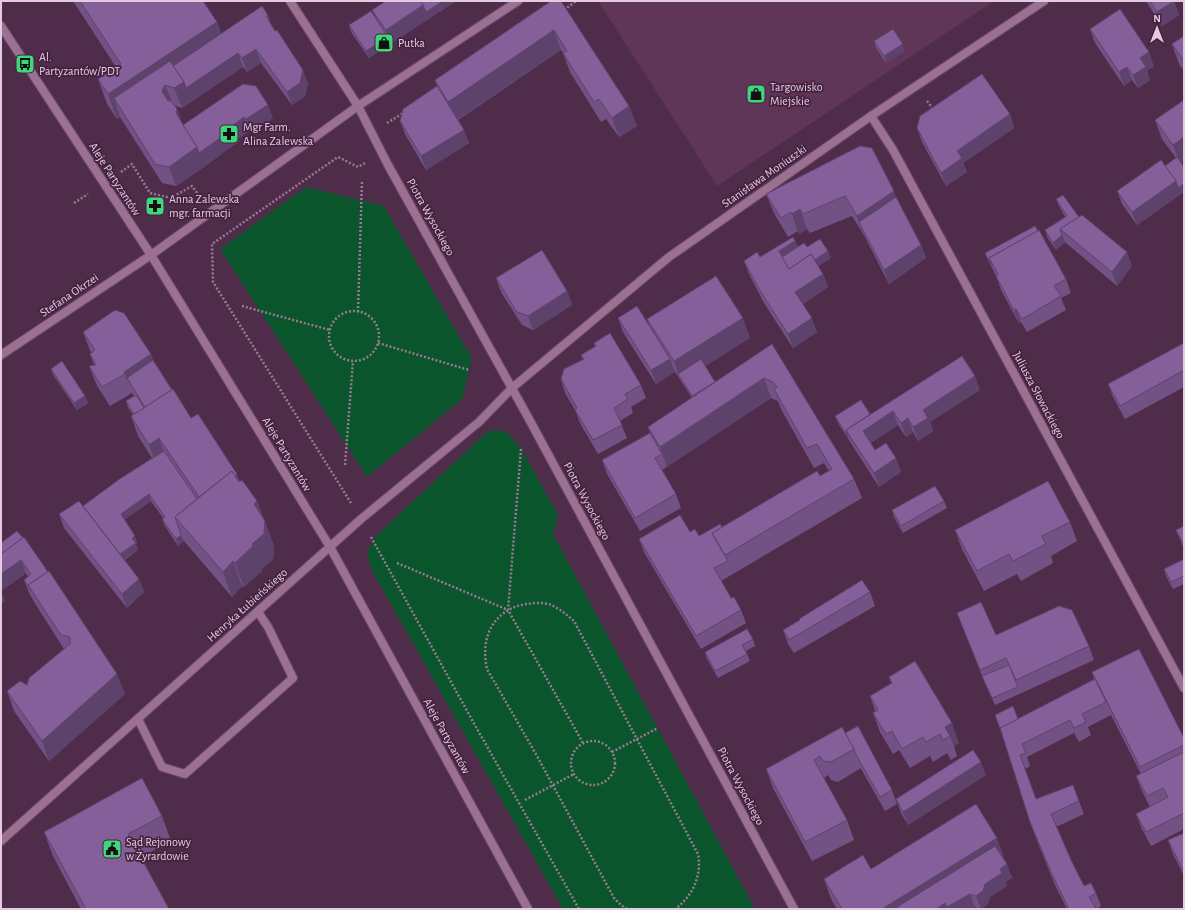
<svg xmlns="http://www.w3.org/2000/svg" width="1185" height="910" font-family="'Alegreya Sans',sans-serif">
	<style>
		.built { fill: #5f3558 }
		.green { fill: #0a552c }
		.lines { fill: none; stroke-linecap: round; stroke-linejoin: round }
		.service-casing { stroke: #6a4965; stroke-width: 10 }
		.minor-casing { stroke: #6a4965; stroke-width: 10 }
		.path { stroke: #987a93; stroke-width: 2.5; stroke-dasharray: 2 2; stroke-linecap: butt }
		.service { stroke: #9b7093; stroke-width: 8 }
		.minor { stroke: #9b7093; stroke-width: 8 }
		.wall { fill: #725284 }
		.shaded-wall { fill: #5d426c }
		.building { fill: #855f9a; stroke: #5d426c }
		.labels { text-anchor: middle; stroke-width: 3.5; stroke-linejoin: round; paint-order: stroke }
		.poi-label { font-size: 12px; fill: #e3ccde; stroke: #452240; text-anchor: start }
		.street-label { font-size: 12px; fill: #e3ccde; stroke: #452240 }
	</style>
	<rect width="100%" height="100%" fill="#502c4b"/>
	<!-- built -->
	<polygon class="built" points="598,1 994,1 717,186"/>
	<!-- green -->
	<g class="green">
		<polygon points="306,187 384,206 472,359 462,399 367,477 220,249"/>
		<polygon points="497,430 507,432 521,448 558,515 553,534 755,909 563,909 371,569 367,554 374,538 488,431"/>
	</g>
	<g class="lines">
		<!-- service casing -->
		<g class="service-casing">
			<polyline id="service" points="138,719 162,767 185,774 293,678 268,627 258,612"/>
		</g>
		<!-- minor casing -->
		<g class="minor-casing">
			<g id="minor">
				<polyline points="290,1 358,106 388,165 529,419 794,909"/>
				<polyline points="1,26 151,255 330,547 528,909"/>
				<polyline points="871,116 893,150 1184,688"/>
				<polyline points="1,355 151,255 358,106 518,1"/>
				<polyline points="1,841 361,519 479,422 512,388 669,257 871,116 1044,1"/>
			</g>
		</g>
		<!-- path -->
		<g class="path">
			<polyline points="564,10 576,1"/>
			<polyline points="927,101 934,110"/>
			<polyline points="387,123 405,112"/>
			<polyline points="121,172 132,164 150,193 171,198 192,186 200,197"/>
			<polyline points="74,203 88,194"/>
			<polyline points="242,306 330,330"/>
			<circle cx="354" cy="336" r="25"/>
			<polyline points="358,312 362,180"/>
			<polyline points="378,343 469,370"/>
			<polyline points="521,449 508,610 583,743"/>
			<polyline points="345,465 353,361"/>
			<polyline points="351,503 213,282 212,244 338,157 358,167 365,163"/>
			<polyline points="371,537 476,727 579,909"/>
			<polyline points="397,563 508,610"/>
			<circle cx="593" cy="763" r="22"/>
			<polyline points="612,752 658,728"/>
			<polyline points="525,800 574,774"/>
			<path d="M 627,909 L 621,905 L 614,898 L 537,756 L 487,669 C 480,637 493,610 526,604 C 534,603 544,602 551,605 C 560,609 567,615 574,621 L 698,854 C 702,875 693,896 675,909"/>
		</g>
		<!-- service -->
		<use href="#service" class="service"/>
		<!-- minor -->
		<use href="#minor" class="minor"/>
	</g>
	<!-- wall -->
	<g class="wall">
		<polygon points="73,1 203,1 217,22 221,34 268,15 271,25 308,84 305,96 292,105 261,63 247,72 243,67 182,108 173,105 177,109 181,122 183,125 243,84 273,118 251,133 249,131 238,139 239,141 204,167 176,186 162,183 120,117 117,119 107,104 98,79 116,67"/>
		<polygon points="386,1 456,1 369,58 351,32 349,25 375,16 372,10"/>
		<polygon points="551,1 629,106 637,126 619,137 606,119 601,122 570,72 563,53 561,50 458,120 469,143 426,170 405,134 400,121 437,86 435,80"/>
		<polygon points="1146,1 1174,1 1179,15 1162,26"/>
		<polygon points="1090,29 1154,66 1147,71 1150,80 1138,88 1132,80 1124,86 1095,43"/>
		<polygon points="1184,36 1184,71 1179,64 1172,44"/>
		<polygon points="874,41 905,51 886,63 876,48"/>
		<polygon points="1184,100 1181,163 1184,192 1137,225 1122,204 1117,191 1165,166 1176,158 1162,139 1155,120"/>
		<polygon points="1010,114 1014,128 963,163 967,172 946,186 922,142 917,128"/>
		<polygon points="766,194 896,197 921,245 926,258 889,284 864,235 852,216 810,233 807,229 799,234 798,231 788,237 774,213"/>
		<polygon points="1056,199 1079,217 1132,266 1117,286 1065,242 1056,250 1047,237 1045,230 1065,217 1059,206"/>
		<polygon points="795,241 798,247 807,247 828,251 831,258 818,266 823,274 828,287 803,304 817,332 793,348 764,303 749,274 744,261 760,257"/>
		<polygon points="985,253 1066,279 1071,293 1061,298 1066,310 1027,332 1021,322 1019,323 1001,290 996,276 988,260"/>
		<polygon points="496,278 567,291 572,305 533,330 522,325 501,292"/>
		<polygon points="618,318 649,325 647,319 750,338 705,366 715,382 772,344 854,479 862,498 721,581 731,598 741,610 746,623 701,649 644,552 639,539 690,532 699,536 722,527 820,476 829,471 824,463 814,468 781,409 778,401 771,398 662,470 676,494 681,508 640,531 607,474 602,460 650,433 648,427 692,398 675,372 656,384 623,332"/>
		<polygon points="83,332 151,354 153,360 172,390 191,418 240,481 257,501 274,546 273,559 262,569 262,571 244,587 242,586 232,597 184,541 178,546 165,526 162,519 163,518 151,501 124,520 137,543 136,544 138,550 125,560 139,579 144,592 127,608 64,528 59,514 83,506 152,458 138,436 131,416 133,415 128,408 126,401 134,396 132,393 110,406 97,386 89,366 94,365 90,354 91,353"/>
		<polygon points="594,343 641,385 646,398 631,407 633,413 620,421 627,438 598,454 580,423 575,410 565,393 561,379 583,360 581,355 595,347"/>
		<polygon points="1184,343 1184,387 1125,419 1113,397 1108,384"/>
		<polygon points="51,369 85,396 88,403 77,410 54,376"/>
		<polygon points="980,390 930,422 933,431 918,441 913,432 906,437 898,425 870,443 875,450 901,472 879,487 838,423 835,416 870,414"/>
		<polygon points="944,501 947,508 903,533 894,517 892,510"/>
		<polygon points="1070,522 1077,541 1051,556 1053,563 1021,581 1017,574 984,591 962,549 955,530"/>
		<polygon points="1184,526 1184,549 1176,530"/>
		<polygon points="17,531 125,694 49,761 14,711 7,691 27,685 64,649 36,605 29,593 24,580 28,577 26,573 1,591 1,543"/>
		<polygon points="1184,559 1184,584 1173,589 1166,576 1164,569"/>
		<polygon points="870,592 875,606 794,653 788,644 783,630 799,620 799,619"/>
		<polygon points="957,613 996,635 1089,646 1094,660 995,705 985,683"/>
		<polygon points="753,639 755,646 746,651 750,661 718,678 707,659 705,652"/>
		<polygon points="1092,672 1184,738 1184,829 1151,846 1141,827 1136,814 1150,807 1141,789 1136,776 1141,774 1111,715 1088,727 1091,735 1079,742 1074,733 1027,757 1030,766 1025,769 1036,799 1079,801 1084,814 1056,827 1072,862 1084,886 1096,893 1101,906 1096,909 1067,909 1055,885 1035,836 1030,822 1003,736 1018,719 1094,679"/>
		<polygon points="889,677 959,743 954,746 957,756 951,760 947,753 933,762 930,756 910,768 899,750 893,754 880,732 873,713 875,711 870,696 891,683"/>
		<polygon points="845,733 892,790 897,804 885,811 860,767 861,768 838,782 831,780 828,775 824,778 847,820 854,840 812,861 773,788 766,769"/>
		<polygon points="986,775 908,825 901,813 896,799"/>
		<polygon points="162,816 171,841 141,857 169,909 81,909 53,856 44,832"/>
		<polygon points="1184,833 1184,876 1173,854 1168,840"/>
		<polygon points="1004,857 1003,858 1012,878 1005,882 1007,886 990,897 988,904 982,909 979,909 975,907 972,909 837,909 831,899 824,879 871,869"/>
	</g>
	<!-- shaded-wall -->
	<g class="shaded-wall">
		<polygon points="443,1 456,1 369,58 366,51 388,37 386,30 423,5"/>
		<polygon points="1174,1 1179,15 1162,26 1157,12"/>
		<polygon points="217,22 227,47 165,85 173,104 170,111 162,91 114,98 120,117 117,119 108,94"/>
		<polygon points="554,30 561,50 455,121 448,102"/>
		<polygon points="903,44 905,51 886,63 884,56"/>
		<polygon points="256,49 261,63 247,72 242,58"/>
		<polygon points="1149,52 1154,66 1147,71 1150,80 1138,88 1133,75 1140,58"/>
		<polygon points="238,53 243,67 182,108 174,88 184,82"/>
		<polygon points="1127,67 1132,80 1124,86 1119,72"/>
		<polygon points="303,70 308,84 305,96 292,105 287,92"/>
		<polygon points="268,105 273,118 251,133 246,119"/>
		<polygon points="629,106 637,126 619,137 612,118"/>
		<polygon points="177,109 184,128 176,113"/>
		<polygon points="1010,114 1014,128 963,163 967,172 946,186 941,173 957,151"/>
		<polygon points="244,117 249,131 238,139 239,141 204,167 176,186 169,167 197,147"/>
		<polygon points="464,130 469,143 426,170 421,156"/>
		<polygon points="1184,137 1184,161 1180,164 1173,145"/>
		<polygon points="1176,181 1184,184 1184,192 1137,225 1132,212"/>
		<polygon points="894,191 901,211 859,222 857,216"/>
		<polygon points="800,209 807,229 799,234 792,214"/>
		<polygon points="1062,235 1065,242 1056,250 1053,243"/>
		<polygon points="795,241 800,254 785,264 779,251"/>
		<polygon points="921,245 926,258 889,284 884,270"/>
		<polygon points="828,251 831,258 794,282 792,275"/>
		<polygon points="1127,252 1132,266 1117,286 1112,272"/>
		<polygon points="823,274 828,287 800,306 795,292"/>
		<polygon points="567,291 572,305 533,330 528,316"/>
		<polygon points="1016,309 1021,322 1019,323 1014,310"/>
		<polygon points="743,318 750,338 682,380 678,374 674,361"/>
		<polygon points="812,318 817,332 793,348 788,334"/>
		<polygon points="151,354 158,374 127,380 124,372"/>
		<polygon points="670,359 675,372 656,384 651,370"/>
		<polygon points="975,376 980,390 930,422 933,431 918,441 913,427 923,410"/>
		<polygon points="764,378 771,398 667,467 660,447"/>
		<polygon points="85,396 88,403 77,410 74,403"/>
		<polygon points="893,411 898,425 868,445 850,436"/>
		<polygon points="908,418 913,432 906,437 901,423"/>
		<polygon points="159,438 166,458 156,464 149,445"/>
		<polygon points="896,458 901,472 879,487 874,473"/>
		<polygon points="237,474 244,494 202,501"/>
		<polygon points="149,494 151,501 123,521 121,514"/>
		<polygon points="257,501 274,546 273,559 262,569 262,571 244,587 235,563 252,544 254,504"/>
		<polygon points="181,535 184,541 178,546 176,539"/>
		<polygon points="135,536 137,543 136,544 138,550 121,562 119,556 132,538"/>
		<polygon points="21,560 26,573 1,591 1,574"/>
		<polygon points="233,561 242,586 232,597 223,572"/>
		<polygon points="139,579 144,592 127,608 122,594"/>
		<polygon points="1,591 5,601 1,604"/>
		<polygon points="117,674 125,694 49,761 42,741"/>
		<polygon points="952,723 959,743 954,746 950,736 945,727"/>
		<polygon points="981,762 986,775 908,825 903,812"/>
		<polygon points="997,838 1004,857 921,909 882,909"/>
		<polygon points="1007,864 1012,878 1005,882 1007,886 990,897 988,904 982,909 981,909 976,896 985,884 1000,869"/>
		<polygon points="970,894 975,907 972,909 948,909 947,907"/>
		<polygon points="945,903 947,909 936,909"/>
	</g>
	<!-- building -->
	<g class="building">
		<polygon points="80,1 203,1 217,22 108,94 98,79 121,64"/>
		<polygon points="386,1 420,1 423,5 386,30 372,10"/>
		<polygon points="420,1 443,1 426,12 423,5"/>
		<polygon points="551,1 561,1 629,106 612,118 599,99 594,102 563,53 567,51 554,30 448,102 435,80"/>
		<polygon points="1150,1 1174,1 1157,12"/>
		<polygon points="262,6 268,15 266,16 275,31 277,30 303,70 300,83 287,92 256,49 242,58 238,53 186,88 184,82 173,66"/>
		<polygon points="1120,9 1149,52 1140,58 1146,67 1133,75 1127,67 1119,72 1090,29"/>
		<polygon points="371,11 388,37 366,51 349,25"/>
		<polygon points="893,29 903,44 884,56 874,41"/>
		<polygon points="1184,36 1184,61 1172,44"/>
		<polygon points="170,61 184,82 174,88 165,85 162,91 168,101 171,101 177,109 176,113 197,147 169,167 155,164 114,98"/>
		<polygon points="982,74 1010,114 957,151 962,158 941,173 917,128 920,116"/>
		<polygon points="243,84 256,86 268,105 246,119 244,117 232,126 234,128 199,153 197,147 183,125"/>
		<polygon points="437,86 464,130 421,156 400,121 403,109"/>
		<polygon points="1184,100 1184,137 1173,145 1155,120"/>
		<polygon points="860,146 872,148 894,191 857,216 845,196 803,214 800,209 792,214 791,212 781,218 766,194"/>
		<polygon points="1177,157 1184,167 1184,184 1178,188 1176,181 1165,166"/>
		<polygon points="1161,160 1176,181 1132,212 1117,191"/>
		<polygon points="1063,195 1079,217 1060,229 1062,235 1053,243 1045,230 1067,216 1056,199"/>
		<polygon points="896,197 921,245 884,270 859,222"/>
		<polygon points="1082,215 1127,252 1112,272 1060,229"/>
		<polygon points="1035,226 1038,231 989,258 991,265 985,253"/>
		<polygon points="1039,230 1066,279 1054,286 1061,296 1022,319 1016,309 1014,310 996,276 998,274 989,258"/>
		<polygon points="793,237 795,241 779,251 789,269 811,254 823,274 795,292 812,318 788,334 759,289 744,261 757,252 760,257"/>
		<polygon points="820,239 828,251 815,260 811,254 789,269 782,257 804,243 807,247"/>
		<polygon points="542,250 567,291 528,316 517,312 496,278"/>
		<polygon points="716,276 743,318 674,361 647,319"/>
		<polygon points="637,306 670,359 651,370 618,318"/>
		<polygon points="115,310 124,313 151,354 124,372 125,374 102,387 89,366 96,365 90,354 95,350 83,332"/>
		<polygon points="610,333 641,385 625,394 628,399 614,408 622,425 593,440 575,410 577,408 561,379 564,369 584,359 581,355 596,346 594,343"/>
		<polygon points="1184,343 1184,370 1120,406 1108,384"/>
		<polygon points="772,344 854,479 725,555 712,533 817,471 820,476 832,469 817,444 807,448 774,389 777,387 773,382 764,378 660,447 648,427"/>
		<polygon points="962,356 975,376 923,410 928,418 913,427 908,418 901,423 893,411 863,431 875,450 886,443 896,458 874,473 846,430"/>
		<polygon points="701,359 715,382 692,396 678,374"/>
		<polygon points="153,360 172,390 145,407 127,378"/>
		<polygon points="62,361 85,396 74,403 51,369"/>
		<polygon points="173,389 191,418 198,414 237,474 235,476 232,471 199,497 159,438 149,445 131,416"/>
		<polygon points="136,395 144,408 134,414 126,401"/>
		<polygon points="861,400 870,414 846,430 848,437 835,416"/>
		<polygon points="650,433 662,454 655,458 676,494 635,518 602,460"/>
		<polygon points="164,451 197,499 175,517 181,535 176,539 162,519 165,517 149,494 121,514 135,536 132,538 136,543 120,554 83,506 121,478"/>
		<polygon points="232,471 239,482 242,480 257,501 254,504 265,521 264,534 252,544 253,546 235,563 233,561 223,572 175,517"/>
		<polygon points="1048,481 1070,522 1042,536 1046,544 1013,561 1009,554 977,571 955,530"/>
		<polygon points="935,486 944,501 901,526 892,510"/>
		<polygon points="79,501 139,579 122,594 59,514"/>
		<polygon points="680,515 690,532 695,529 699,536 720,524 722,527 712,533 715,539 728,561 714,568 731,598 734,597 741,610 696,636 639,539"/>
		<polygon points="1184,526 1184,545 1176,530"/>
		<polygon points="17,531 23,538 1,554 1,543"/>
		<polygon points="24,537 48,572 28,585 31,591 24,580 31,574 21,560 1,574 1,554"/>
		<polygon points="1184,559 1184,576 1171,582 1164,569"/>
		<polygon points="49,571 117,674 42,741 7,691 20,681 27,685 29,678 70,644 70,637 61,635 28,585"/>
		<polygon points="862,580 870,592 789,640 783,630 800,620 799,619"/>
		<polygon points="981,602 996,635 1059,606 1072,610 1089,646 1016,680 1006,658 980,670 957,613"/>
		<polygon points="747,629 753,639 742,645 747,654 715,671 705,652"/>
		<polygon points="1139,649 1184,738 1184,745 1140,767 1092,672"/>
		<polygon points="915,661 952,723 945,727 950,736 943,740 940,734 926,742 923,737 902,749 892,731 886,734 873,713 878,710 870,696 892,683 889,677"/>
		<polygon points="1009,665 1018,687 992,698 982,676"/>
		<polygon points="1095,679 1106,702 1082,714 1086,722 1074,728 1070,720 1022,744 1026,753 1020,755 1036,799 1073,785 1079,801 1051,814 1072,862 1084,886 1091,883 1096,893 1089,897 1096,909 1069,909 1051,872 1030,822 1000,728"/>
		<polygon points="1013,706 1018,719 1000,728 1002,734 995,715"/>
		<polygon points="858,726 892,790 880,797 855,753 854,749 845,733"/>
		<polygon points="842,727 854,749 831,762 823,761 820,756 814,760 847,820 805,842 766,769"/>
		<polygon points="973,750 981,762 903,812 896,799"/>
		<polygon points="1184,752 1184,813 1146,832 1136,814 1168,797 1163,788 1147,796 1136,776"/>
		<polygon points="142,778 162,816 128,834 169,909 86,909 44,832"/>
		<polygon points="976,804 997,838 882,909 842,909 824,879 863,855 871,869"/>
		<polygon points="1184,833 1184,872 1168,840"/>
		<polygon points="995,846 1007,864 1000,869 1002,873 985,884 983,891 976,896 970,894 947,907 945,903 936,909 894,909"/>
	</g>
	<!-- icons -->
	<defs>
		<g id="shop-square" transform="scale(1)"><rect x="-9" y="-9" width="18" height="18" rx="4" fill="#3ed77d" stroke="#452240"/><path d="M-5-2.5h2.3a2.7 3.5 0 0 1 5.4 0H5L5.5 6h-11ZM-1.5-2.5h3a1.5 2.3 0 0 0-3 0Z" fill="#111"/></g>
		<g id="bus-square" transform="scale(1)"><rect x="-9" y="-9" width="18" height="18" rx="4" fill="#3ed77d" stroke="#452240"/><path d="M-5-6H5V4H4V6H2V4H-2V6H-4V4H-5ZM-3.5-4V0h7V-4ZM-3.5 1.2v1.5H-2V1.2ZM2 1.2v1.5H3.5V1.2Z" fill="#111"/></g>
		<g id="pharmacy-square" transform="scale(1)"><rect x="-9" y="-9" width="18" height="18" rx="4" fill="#3ed77d" stroke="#452240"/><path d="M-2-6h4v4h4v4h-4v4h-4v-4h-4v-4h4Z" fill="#111"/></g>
		<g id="civic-square" transform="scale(1)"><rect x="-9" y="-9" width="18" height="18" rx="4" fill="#3ed77d" stroke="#452240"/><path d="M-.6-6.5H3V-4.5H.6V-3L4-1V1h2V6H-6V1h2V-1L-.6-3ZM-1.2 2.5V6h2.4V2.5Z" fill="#111"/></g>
	</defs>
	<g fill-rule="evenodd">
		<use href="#shop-square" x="384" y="43"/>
		<use href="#bus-square" x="25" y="64"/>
		<use href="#shop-square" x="756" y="94"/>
		<use href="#pharmacy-square" x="229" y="134"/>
		<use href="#pharmacy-square" x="155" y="206"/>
		<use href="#civic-square" x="112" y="849"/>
	</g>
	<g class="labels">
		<!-- poi labels -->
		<g class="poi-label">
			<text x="398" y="47">Putka</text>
			<text x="39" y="61">Al.<tspan x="39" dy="14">Partyzantów/PDT</tspan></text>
			<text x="770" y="91">Targowisko<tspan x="770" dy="14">Miejskie</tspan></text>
			<text x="243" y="131">Mgr Farm.<tspan x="243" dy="14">Alina Zalewska</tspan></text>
			<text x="169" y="203">Anna Zalewska<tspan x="169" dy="14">mgr. farmacji</tspan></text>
			<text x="126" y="846">Sąd Rejonowy<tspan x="126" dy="14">w Żyrardowie</tspan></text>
		</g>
		<!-- street labels -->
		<g class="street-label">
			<text transform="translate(764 176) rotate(-35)" y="4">Stanisława Moniuszki</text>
			<text transform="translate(115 179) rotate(57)" y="4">Aleje Partyzantów</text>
			<text transform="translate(431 217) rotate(61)" y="4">Piotra Wysockiego</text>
			<text transform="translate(69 295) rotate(-34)" y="4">Stefana Okrzei</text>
			<text transform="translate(1039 395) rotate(62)" y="4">Juliusza Słowackiego</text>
			<text transform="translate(287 454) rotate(59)" y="4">Aleje Partyzantów</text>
			<text transform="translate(587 501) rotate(62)" y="4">Piotra Wysockiego</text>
			<text transform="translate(247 605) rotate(-42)" y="4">Henryka Łubieńskiego</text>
			<text transform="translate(447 736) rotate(61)" y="4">Aleje Partyzantów</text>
			<text transform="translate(741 786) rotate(62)" y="4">Piotra Wysockiego</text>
		</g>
	</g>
	<!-- border -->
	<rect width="1185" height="910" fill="none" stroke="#e3ccde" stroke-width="4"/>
	<!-- north arrow -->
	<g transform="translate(1157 28)" stroke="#452240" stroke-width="3" paint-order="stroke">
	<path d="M0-3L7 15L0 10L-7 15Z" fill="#e3ccde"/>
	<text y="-6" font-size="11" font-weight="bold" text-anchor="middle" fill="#e3ccde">N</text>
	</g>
</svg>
